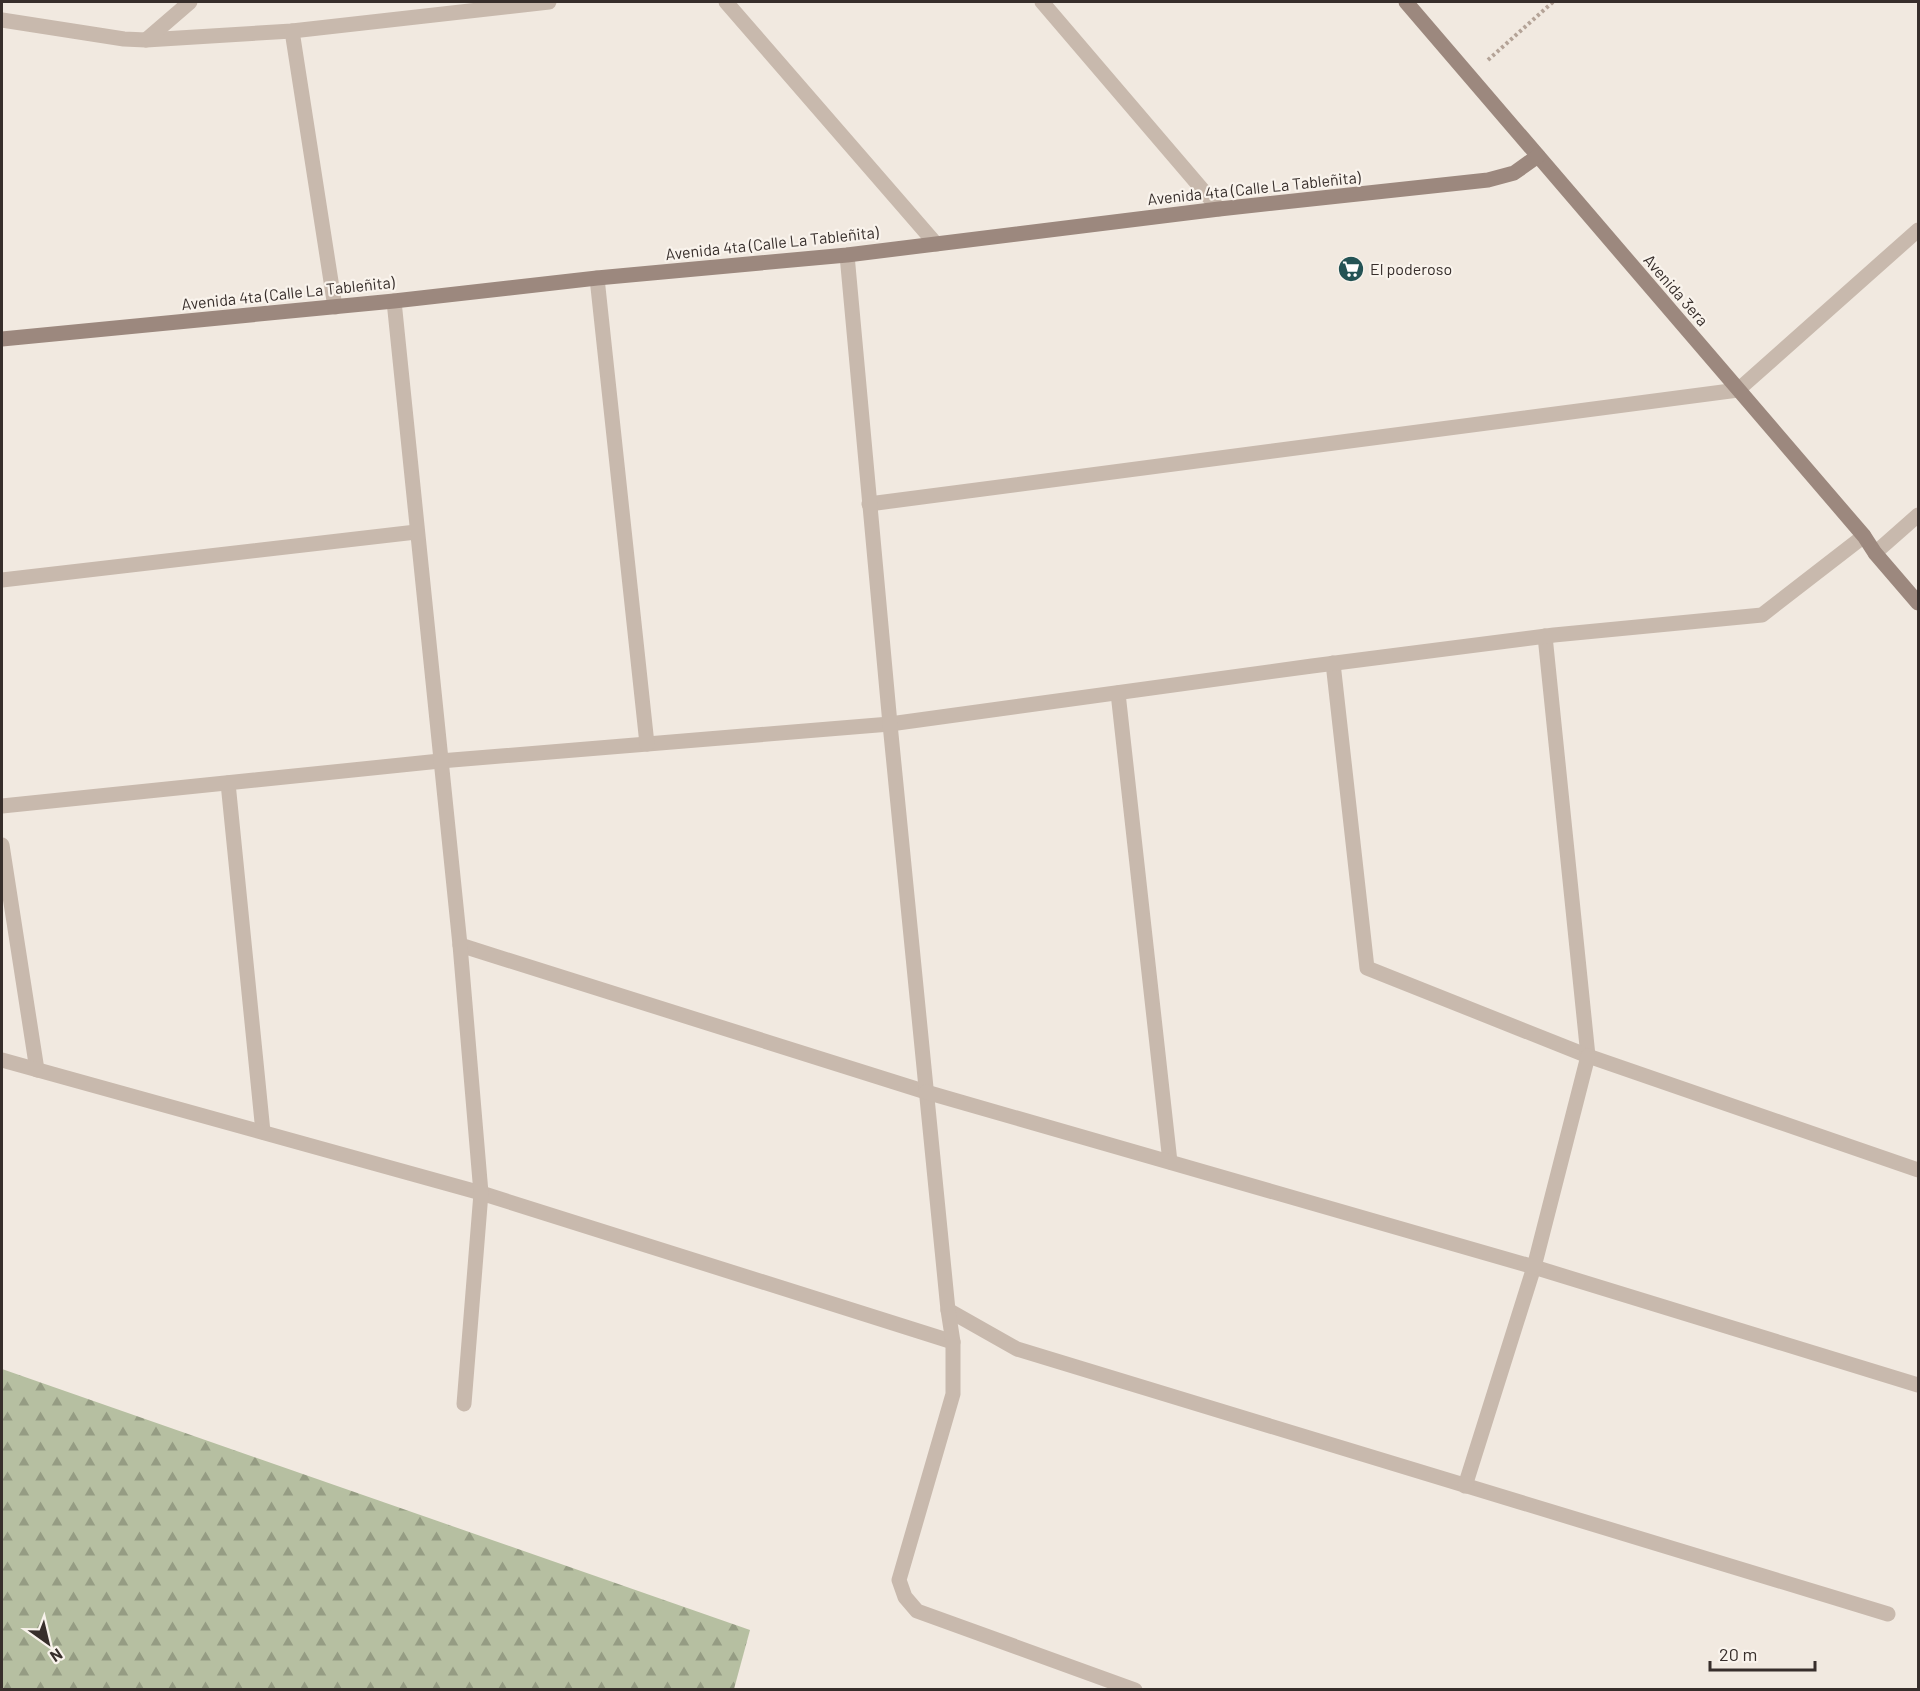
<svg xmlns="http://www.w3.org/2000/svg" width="1920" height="1691" font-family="Barlow,sans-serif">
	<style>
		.forest { fill: url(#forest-firs) }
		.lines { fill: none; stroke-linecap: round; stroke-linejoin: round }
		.path { stroke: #b4a397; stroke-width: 4; stroke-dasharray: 3 3; stroke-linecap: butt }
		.lane { stroke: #c8b9ad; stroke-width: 15 }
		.street { stroke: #c8b9ad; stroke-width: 15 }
		.secondary { stroke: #9c887e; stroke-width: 15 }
		.labels { text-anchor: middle; stroke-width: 4.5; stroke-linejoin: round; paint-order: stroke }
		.street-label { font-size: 16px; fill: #372e2b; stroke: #f9f3ec }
		.poi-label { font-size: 16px; fill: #372e2b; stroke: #f9f3ec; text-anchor: start }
	</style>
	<defs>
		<pattern id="forest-firs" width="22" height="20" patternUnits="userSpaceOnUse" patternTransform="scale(1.5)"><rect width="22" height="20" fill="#b6bfa1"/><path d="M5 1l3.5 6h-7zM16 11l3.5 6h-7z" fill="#959c83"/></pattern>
	</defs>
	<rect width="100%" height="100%" fill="#f1e9e0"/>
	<!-- forest -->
	<polygon class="forest" points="2,1369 750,1630 734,1689 2,1689"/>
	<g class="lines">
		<!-- path -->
		<polyline class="path" points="1488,60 1553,2"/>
		<!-- lane -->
		<g class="lane">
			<polyline points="2,20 124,39 146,40 292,31 549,2"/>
			<polyline points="146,40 190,2"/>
			<polyline points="869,504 1738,390"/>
			<polyline points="1875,553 1918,515"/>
			<polyline points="2,580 416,532"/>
			<polyline points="1545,636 1588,1056"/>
			<polyline points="1333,663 1367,968 1588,1056 1918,1170"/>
			<polyline points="1118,693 1170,1162"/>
			<polyline points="228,783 263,1132"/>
			<polyline points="2,806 440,761 890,724 1312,666 1554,635 1762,615 1864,536"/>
			<polyline points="2,845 37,1070"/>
			<polyline points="460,945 926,1092"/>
			<polyline points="2,1060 481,1193 953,1342"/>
			<polyline points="948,1310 1017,1349 1888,1614"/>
			<polyline points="1465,1486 1534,1267 1918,1385"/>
		</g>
		<!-- street -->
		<g class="street">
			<polyline points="726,2 936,244"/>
			<polyline points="1042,2 1219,209"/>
			<polyline points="292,31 335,307"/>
			<polyline points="847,255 890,724 948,1310 953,1342 953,1394 899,1580 905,1597 917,1611 1135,1690"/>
			<polyline points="597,278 647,744"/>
			<polyline points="394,301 460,945 481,1193 464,1404"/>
			<polyline points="1738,390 1918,230"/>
			<polyline points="926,1092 1534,1267 1588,1056"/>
		</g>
		<!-- secondary -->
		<g class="secondary">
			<polyline points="1406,2 1864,536 1875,553 1918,603"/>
			<polyline points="2,339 394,301 597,278 847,255 1219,209 1488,180 1514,173 1538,156"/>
		</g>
	</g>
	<!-- icons -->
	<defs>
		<g id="supermarket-disc" transform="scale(1.35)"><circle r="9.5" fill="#245355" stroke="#f9f3ec"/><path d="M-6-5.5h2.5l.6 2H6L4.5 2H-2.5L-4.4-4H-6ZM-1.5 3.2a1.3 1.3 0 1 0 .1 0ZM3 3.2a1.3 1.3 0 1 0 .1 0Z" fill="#fff"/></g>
	</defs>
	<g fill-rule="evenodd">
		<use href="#supermarket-disc" x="1351" y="269"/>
	</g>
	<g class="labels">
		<!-- street labels -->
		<g class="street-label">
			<text transform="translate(1254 188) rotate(-6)" y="6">Avenida 4ta (Calle La Tableñita)</text>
			<text transform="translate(772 243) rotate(-6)" y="6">Avenida 4ta (Calle La Tableñita)</text>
			<text transform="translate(1676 290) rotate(49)" y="6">Avenida 3era</text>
			<text transform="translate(288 293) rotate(-6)" y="6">Avenida 4ta (Calle La Tableñita)</text>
		</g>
		<!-- poi labels -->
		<g class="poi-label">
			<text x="1370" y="275">El poderoso</text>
		</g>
	</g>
	<!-- border -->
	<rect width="1920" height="1691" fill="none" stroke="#372e2b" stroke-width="6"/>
	<!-- north arrow -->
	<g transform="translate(48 1643) rotate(146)" stroke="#f9f3ec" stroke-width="4.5" paint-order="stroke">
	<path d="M0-4.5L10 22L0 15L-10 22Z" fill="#372e2b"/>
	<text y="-9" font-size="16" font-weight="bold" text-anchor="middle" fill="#372e2b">N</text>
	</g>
	<!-- scale -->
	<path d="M1710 1661v9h105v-9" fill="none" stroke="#372e2b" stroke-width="3"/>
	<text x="1719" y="1661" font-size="18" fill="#372e2b" stroke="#f9f3ec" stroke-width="4.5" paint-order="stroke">20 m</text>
</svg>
